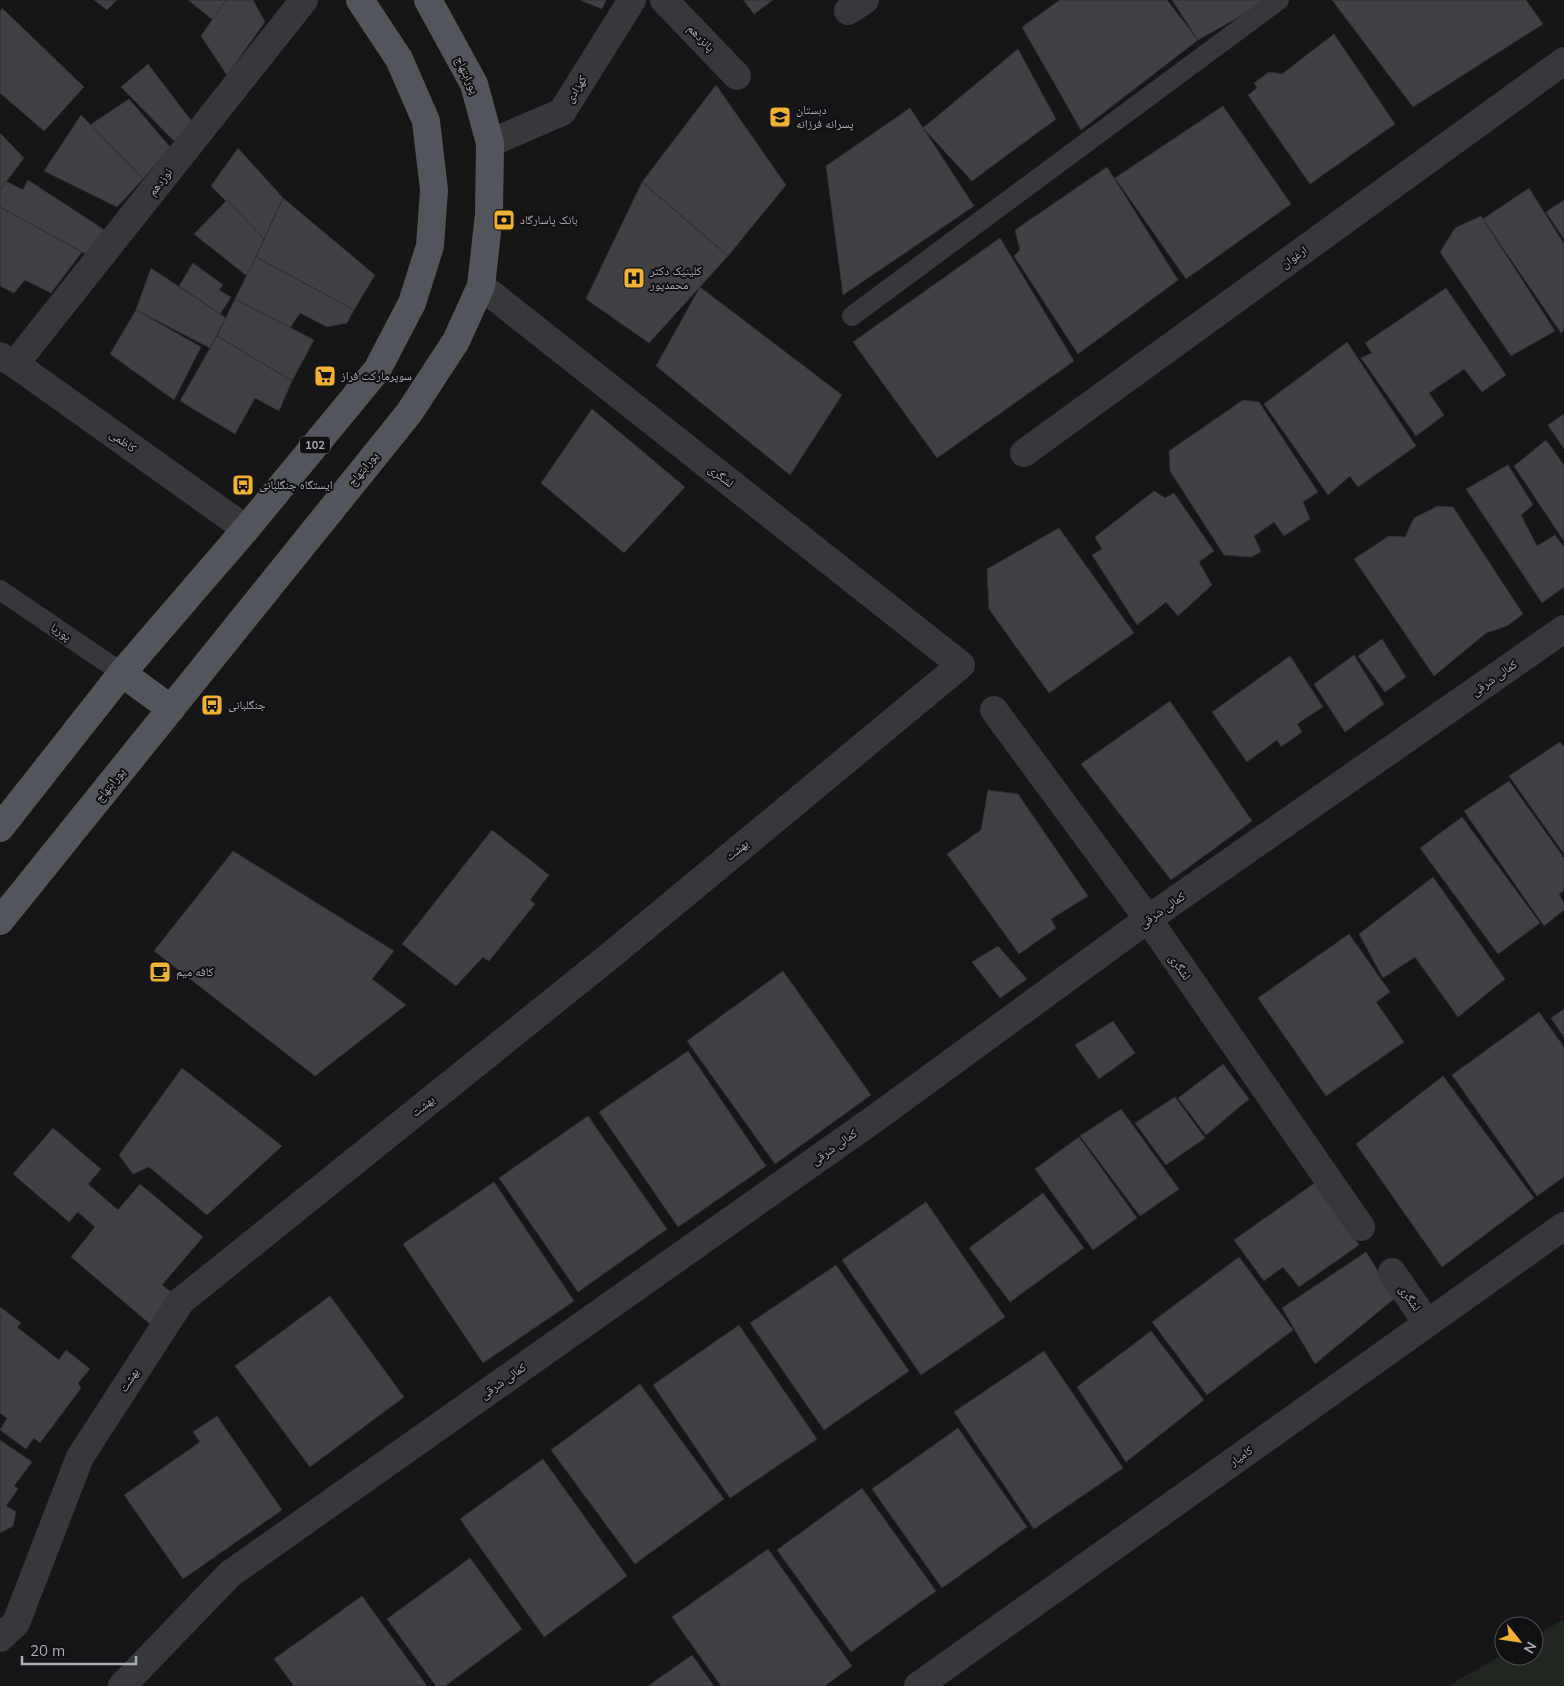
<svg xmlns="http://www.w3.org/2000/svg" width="1564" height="1686" font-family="Mulish,'Noto Naskh Arabic',sans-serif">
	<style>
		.green { fill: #1e261f }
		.building { fill: #404145; stroke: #303034 }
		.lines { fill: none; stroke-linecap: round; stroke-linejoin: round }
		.service { stroke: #37383d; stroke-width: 20 }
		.minor { stroke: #37383d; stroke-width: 28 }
		.primary { stroke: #53555c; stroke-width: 28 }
		.labels { text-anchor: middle; stroke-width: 4; stroke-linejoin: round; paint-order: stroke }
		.shield { fill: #111113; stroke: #7b7e86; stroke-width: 1 }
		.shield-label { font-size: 11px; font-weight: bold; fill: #a8adb8 }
		.street-label { font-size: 12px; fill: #a8adb8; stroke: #111113 }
		.poi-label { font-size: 12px; fill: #a8adb8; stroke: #111113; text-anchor: start }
	</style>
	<rect width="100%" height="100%" fill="#161618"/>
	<!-- green -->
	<polygon class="green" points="1564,1619 1564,1686 1447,1686 1504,1654 1504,1656 1534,1656 1534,1636"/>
	<!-- building -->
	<g class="building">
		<polygon points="94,0 117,0 107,10"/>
		<polygon points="188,0 229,0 213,20"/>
		<polygon points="226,0 253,0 265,22 227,75 201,36"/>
		<polygon points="580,0 606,0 602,9"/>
		<polygon points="743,0 773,0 754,14"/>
		<polygon points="1060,0 1167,0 1198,40 1081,130 1022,27"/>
		<polygon points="1172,0 1269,0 1198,40"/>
		<polygon points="1332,0 1526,0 1543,24 1413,107"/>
		<polygon points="2,8 84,87 44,131 0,93 0,12"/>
		<polygon points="1334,34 1395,124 1310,184 1248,95 1257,88 1254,83 1269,72 1282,74"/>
		<polygon points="1018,49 1056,119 972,181 923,128"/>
		<polygon points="148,64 193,123 174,141 121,87"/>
		<polygon points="716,85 786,185 728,256 642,182"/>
		<polygon points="129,99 170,147 143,179 90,125"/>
		<polygon points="1223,106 1291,204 1186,279 1115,178"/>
		<polygon points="910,108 974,206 843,295 826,166"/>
		<polygon points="81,115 143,179 117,207 44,171"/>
		<polygon points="0,133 24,158 0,190"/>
		<polygon points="238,148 283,198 264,239 211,186"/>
		<polygon points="1107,167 1178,280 1078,354 1014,256 1020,250 1015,230"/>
		<polygon points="28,180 109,233 91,257 0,207 0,190 6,181 23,190"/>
		<polygon points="642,182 728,256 649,343 586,299"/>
		<polygon points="1529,188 1564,244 1564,330 1561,333 1483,219"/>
		<polygon points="283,198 375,275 354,310 256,257"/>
		<polygon points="227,200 264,239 247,276 194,234"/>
		<polygon points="1564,200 1564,239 1546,212"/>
		<polygon points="0,207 82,252 51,293 25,280 14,293 0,286"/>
		<polygon points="1481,216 1555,331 1511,356 1440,252 1455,228"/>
		<polygon points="1000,238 1074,361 937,458 853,342"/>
		<polygon points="256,257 354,310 347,323 327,327 300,313 290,328 235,299"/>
		<polygon points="193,263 223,285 219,290 231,297 220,314 179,286"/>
		<polygon points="151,268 226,318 210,348 136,310"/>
		<polygon points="700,287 842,395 790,475 656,366"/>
		<polygon points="1446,288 1506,375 1482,392 1464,369 1429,393 1444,415 1416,436 1361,358 1372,353 1365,343"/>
		<polygon points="235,299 314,340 292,381 217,336"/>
		<polygon points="136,310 201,347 174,400 110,354"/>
		<polygon points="217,336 292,381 279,411 255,398 235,434 180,401"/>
		<polygon points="1347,342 1416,446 1358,487 1350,476 1328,495 1264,404"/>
		<polygon points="1243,400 1259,402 1318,492 1303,502 1310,519 1284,536 1274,522 1254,536 1261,552 1251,557 1224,555 1170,471 1169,451"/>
		<polygon points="592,409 685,487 624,553 541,483"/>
		<polygon points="1564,414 1564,449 1548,425"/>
		<polygon points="1546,440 1564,465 1564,541 1514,466"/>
		<polygon points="1508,465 1533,505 1521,515 1537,546 1555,535 1564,547 1564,587 1542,603 1466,489"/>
		<polygon points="1154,491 1165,498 1174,493 1214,551 1199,562 1212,585 1178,616 1166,602 1137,625 1092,555 1102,549 1095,537"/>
		<polygon points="1438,506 1453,507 1523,614 1507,626 1486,633 1434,676 1354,559 1389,536 1405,537 1414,518"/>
		<polygon points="1059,528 1134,633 1049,693 989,609 987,569"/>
		<polygon points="1382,639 1406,677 1385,692 1358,656"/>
		<polygon points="1354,655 1384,704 1345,732 1314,684"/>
		<polygon points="1290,656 1323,707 1297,724 1302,732 1281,747 1277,740 1247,762 1212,712"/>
		<polygon points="1170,701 1252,821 1171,880 1081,764"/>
		<polygon points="1560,742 1564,747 1564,854 1509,776"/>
		<polygon points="1509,781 1564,858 1564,890 1559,894 1564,903 1564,910 1544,926 1464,811"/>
		<polygon points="988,790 1018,794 1088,896 1051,919 1056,928 1019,954 947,854 981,830"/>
		<polygon points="1462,817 1540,923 1498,954 1420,848"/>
		<polygon points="492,830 549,875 530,900 535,904 489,961 483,957 456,986 402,944"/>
		<polygon points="233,851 394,951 372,979 406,1005 315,1076 154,951"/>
		<polygon points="1433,877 1505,979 1458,1017 1415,957 1383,978 1359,934"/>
		<polygon points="1349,934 1390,992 1376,1002 1404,1042 1326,1096 1258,998"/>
		<polygon points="998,946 1027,979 1000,998 972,962"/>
		<polygon points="783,971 871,1095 775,1164 687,1041"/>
		<polygon points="1564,1009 1564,1037 1551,1018"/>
		<polygon points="1539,1012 1564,1047 1564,1177 1537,1196 1452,1075"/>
		<polygon points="1113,1021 1135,1053 1099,1079 1075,1045"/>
		<polygon points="688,1051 766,1166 678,1227 599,1112"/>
		<polygon points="1223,1064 1249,1099 1206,1135 1178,1098"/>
		<polygon points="182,1068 282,1146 207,1215 149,1167 133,1174 119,1155"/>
		<polygon points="1443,1076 1534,1198 1442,1267 1356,1144"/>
		<polygon points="1175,1097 1205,1138 1166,1165 1135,1123"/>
		<polygon points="1121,1109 1179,1189 1140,1216 1080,1136"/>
		<polygon points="588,1116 667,1229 578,1292 499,1178"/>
		<polygon points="53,1128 101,1169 88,1184 118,1210 140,1184 203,1237 162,1285 175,1295 150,1324 71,1257 95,1227 78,1212 69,1222 13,1174"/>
		<polygon points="1079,1137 1137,1218 1093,1250 1035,1169"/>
		<polygon points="494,1182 574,1301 483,1363 403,1244"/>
		<polygon points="1316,1182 1359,1245 1299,1287 1283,1267 1264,1281 1234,1240"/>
		<polygon points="1043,1193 1084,1248 1010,1302 969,1248"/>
		<polygon points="926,1202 1005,1317 921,1375 842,1260"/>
		<polygon points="1366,1252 1395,1298 1315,1364 1282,1308"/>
		<polygon points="1239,1257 1293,1330 1207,1395 1152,1322"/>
		<polygon points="836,1265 909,1371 824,1430 750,1323"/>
		<polygon points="330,1296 404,1397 310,1467 235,1366"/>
		<polygon points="0,1307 21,1323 17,1327 59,1360 66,1350 90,1369 78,1383 81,1388 40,1443 34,1438 26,1449 0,1430 7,1418 0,1413"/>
		<polygon points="739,1325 817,1439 730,1498 653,1385"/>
		<polygon points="1151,1331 1204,1400 1126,1462 1077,1387"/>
		<polygon points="1044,1351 1123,1468 1034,1529 954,1412"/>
		<polygon points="640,1384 724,1499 635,1564 551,1450"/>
		<polygon points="217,1416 282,1510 183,1579 124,1495 200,1442 193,1432"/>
		<polygon points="958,1428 1027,1527 942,1588 872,1489"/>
		<polygon points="0,1440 32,1462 14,1486 18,1489 6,1506 16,1512 13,1526 0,1533"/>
		<polygon points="543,1459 627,1576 544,1637 460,1519"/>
		<polygon points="862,1488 936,1591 851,1652 777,1550"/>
		<polygon points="768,1549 852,1666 825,1686 721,1686 672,1617"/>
		<polygon points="470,1558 522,1629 445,1686 436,1686 387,1619"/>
		<polygon points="362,1596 427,1686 294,1686 274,1659"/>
		<polygon points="692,1655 714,1686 648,1686"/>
	</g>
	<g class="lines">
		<!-- service -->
		<g class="service">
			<polyline points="852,316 1279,0"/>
			<polyline points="0,590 122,673"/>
		</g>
		<!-- minor -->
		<g class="minor">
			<polyline points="664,0 737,76"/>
			<polyline points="848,11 865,0"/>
			<polyline points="490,143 562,112 632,0"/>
			<polyline points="0,356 15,364 246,529"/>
			<polyline points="15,364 304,0"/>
			<polyline points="1024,453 1564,61"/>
			<polyline points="994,710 1148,919 1361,1227"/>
			<polyline points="1392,1272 1427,1323"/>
			<polyline points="0,1638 16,1623 80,1457 181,1301 611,955 961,665 481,286"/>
			<polyline points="122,1686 230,1574 877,1117 1148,919 1564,629"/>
			<polyline points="918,1686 1564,1226"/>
		</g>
		<!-- primary -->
		<g class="primary">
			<polyline points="122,673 171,709"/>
			<polyline points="0,828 122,673 246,529 377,370 412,303 430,246 434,190 426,121 399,59 360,0"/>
			<polyline points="0,921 409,413 456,341 481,286 489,214 490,143 474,84 428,0"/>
		</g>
	</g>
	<!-- icons -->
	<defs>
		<g id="school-square" transform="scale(1.125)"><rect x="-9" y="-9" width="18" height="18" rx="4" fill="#f2b134" stroke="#111113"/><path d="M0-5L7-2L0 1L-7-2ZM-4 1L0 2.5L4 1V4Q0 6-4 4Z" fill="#111"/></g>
		<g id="bank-square" transform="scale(1.125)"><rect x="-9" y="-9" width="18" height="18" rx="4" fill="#f2b134" stroke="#111113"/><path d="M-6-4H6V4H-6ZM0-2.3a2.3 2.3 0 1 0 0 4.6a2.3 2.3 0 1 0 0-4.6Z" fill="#111"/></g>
		<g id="hospital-square" transform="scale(1.125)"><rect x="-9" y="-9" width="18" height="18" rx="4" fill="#f2b134" stroke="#111113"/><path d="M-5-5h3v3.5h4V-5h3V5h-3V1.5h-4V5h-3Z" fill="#111"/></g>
		<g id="supermarket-square" transform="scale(1.125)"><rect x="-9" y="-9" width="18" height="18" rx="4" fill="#f2b134" stroke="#111113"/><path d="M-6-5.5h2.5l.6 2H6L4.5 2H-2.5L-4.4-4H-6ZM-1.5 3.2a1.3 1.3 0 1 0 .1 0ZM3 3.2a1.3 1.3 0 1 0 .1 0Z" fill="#111"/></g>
		<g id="bus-square" transform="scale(1.125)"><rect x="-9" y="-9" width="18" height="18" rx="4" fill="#f2b134" stroke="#111113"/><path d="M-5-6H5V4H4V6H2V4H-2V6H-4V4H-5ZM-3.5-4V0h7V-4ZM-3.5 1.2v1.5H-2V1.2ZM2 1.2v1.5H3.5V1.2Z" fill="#111"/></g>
		<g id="cafe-square" transform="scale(1.125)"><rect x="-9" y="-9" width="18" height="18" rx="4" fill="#f2b134" stroke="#111113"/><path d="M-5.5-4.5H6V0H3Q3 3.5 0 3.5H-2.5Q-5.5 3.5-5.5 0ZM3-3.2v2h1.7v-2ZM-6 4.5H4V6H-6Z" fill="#111"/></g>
	</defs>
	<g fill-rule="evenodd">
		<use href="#school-square" x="780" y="117"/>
		<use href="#bank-square" x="504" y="220"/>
		<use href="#hospital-square" x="634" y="278"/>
		<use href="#supermarket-square" x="325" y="376"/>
		<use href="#bus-square" x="243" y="485"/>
		<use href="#bus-square" x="212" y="705"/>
		<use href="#cafe-square" x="160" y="972"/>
	</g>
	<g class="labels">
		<!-- shield labels -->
		<rect class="shield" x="300" y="436.5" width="30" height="17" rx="4"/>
		<g class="shield-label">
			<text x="315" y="449">102</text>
		</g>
		<!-- street labels -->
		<g class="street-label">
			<text transform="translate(701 38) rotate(46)" y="4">پانزدهم</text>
			<text transform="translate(467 75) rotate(65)" y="4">پورابتهاج</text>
			<text transform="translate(576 89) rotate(-58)" y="4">کهزادی</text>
			<text transform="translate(160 182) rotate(-52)" y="4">نوزدهم</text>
			<text transform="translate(1294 257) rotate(-36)" y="4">ارغوان</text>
			<text transform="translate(123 441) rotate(36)" y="4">کاظمی</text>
			<text transform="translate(363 469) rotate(-51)" y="4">پورابتهاج</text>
			<text transform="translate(721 476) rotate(38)" y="4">لشگری</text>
			<text transform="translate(61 632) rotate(34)" y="4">پوریا</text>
			<text transform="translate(1494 678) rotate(-35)" y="4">کمالی شرقی</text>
			<text transform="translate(110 785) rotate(-51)" y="4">پورابتهاج</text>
			<text transform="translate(737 850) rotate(-40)" y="4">بهشت</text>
			<text transform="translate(1162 910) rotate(-35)" y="4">کمالی شرقی</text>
			<text transform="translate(1180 967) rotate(55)" y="4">لشگری</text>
			<text transform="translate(423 1106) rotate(-39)" y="4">بهشت</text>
			<text transform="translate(834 1147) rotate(-35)" y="4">کمالی شرقی</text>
			<text transform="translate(1410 1298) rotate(55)" y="4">لشگری</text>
			<text transform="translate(129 1380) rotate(-57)" y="4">بهشت</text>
			<text transform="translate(503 1381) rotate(-35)" y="4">کمالی شرقی</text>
			<text transform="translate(1241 1456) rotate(-35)" y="4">کامیار</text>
		</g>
		<!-- poi labels -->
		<g class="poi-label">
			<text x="796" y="114">دبستان<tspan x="796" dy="14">پسرانه فرزانه</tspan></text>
			<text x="520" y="224">بانک پاسارگاد</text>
			<text x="650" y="275">کلینیک دکتر<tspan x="650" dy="14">محمدپور</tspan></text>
			<text x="341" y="380">سوپرمارکت فراز</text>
			<text x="259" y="489">ایستگاه جنگلبانی</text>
			<text x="228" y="709">جنگلبانی</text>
			<text x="176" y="976">کافه میم</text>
		</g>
	</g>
	<!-- north arrow -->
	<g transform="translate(1519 1641) rotate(120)"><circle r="24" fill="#111113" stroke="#4d4f55"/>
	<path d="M0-4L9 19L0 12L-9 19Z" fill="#f2b134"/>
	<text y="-8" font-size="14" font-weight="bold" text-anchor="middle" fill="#a8adb8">N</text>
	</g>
	<!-- scale -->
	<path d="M22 1656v8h114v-8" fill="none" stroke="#a8adb8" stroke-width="2.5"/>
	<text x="30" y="1656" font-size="15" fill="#a8adb8" stroke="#111113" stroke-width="4" paint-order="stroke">20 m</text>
</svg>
